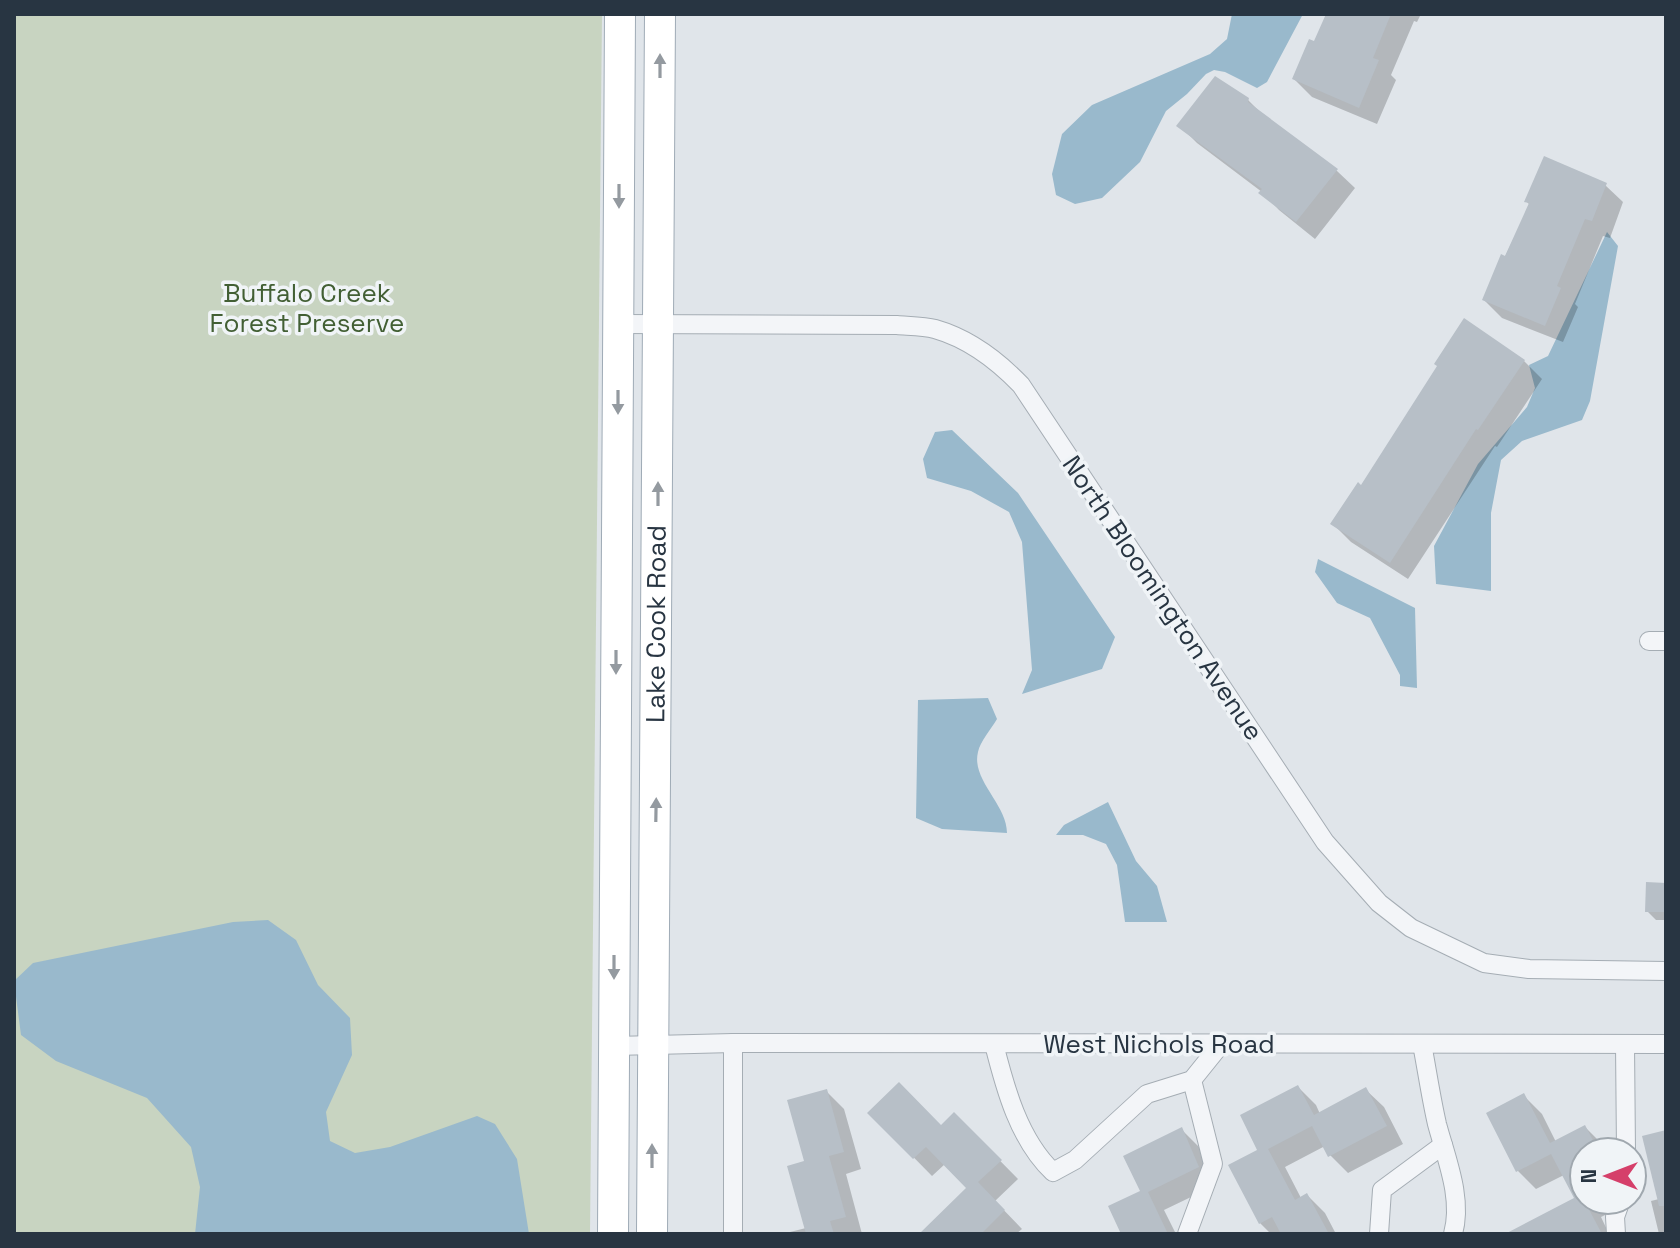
<svg xmlns="http://www.w3.org/2000/svg" width="1680" height="1248" font-family="'Space Grotesk',sans-serif">
	<style>
		.green { fill: #c8d4c1 }
		.water { fill: #99b9cc }
		.shadow { fill: #0003 }
		.building { fill: #b7bfc7 }
		.lines { fill: none; stroke-linecap: round; stroke-linejoin: round }
		.minor-casing { stroke: #a5adb4; stroke-width: 20 }
		.primary-casing { stroke: #9fabb6; stroke-width: 32 }
		.minor { stroke: #f3f5f8; stroke-width: 18 }
		.primary { stroke: #fff; stroke-width: 30 }
		.oneway { fill: #949aa0 }
		.labels { text-anchor: middle; stroke-width: 7; stroke-linejoin: round; paint-order: stroke }
		.park-label { font-size: 26px; fill: #425f34; stroke: #f0f4f7 }
		.street-label { font-size: 26px; fill: #283542; stroke: #f0f4f7 }
	</style>
	<rect width="100%" height="100%" fill="#e0e5ea"/>
	<!-- green -->
	<polygon class="green" points="14,14 602,14 590,1234 14,1234"/>
	<!-- water -->
	<g class="water">
		<polygon points="1232,14 1303,14 1267,82 1257,88 1225,72 1214,70 1206,74 1187,94 1166,111 1140,162 1102,198 1075,204 1056,195 1052,174 1062,134 1092,105 1210,54 1227,39"/>
		<polygon points="1607,232 1618,246 1590,401 1582,420 1522,441 1501,460 1491,513 1491,591 1436,584 1434,546 1478,464 1527,407 1535,388 1529,365 1548,356"/>
		<polygon points="952,430 1018,493 1115,637 1102,669 1022,694 1032,670 1022,542 1009,512 971,491 927,478 923,459 935,432"/>
		<polygon points="1318,559 1415,608 1417,688 1400,686 1400,675 1370,618 1337,603 1315,572"/>
		<path d="M 988,698 L 997,719 C 991,729 980,742 978,752 C 971,780 1007,804 1007,833 L 942,829 L 916,818 L 918,700 Z"/>
		<polygon points="1108,802 1136,861 1157,886 1167,922 1125,922 1117,865 1106,844 1083,835 1056,835 1064,825"/>
		<polygon points="268,920 296,940 318,985 350,1018 352,1055 326,1112 330,1141 355,1153 390,1147 477,1116 495,1124 517,1159 529,1234 195,1234 200,1187 191,1147 147,1098 56,1061 21,1035 14,981 33,963 233,922"/>
	</g>
	<!-- shadow -->
	<g class="shadow">
		<polygon points="1328,14 1421,14 1417,22 1414,21 1391,75 1396,80 1377,124 1312,97 1294,79 1315,44"/>
		<polygon points="1248,100 1266,118 1337,171 1355,188 1315,239 1279,210 1262,192 1197,143 1179,125"/>
		<polygon points="1605,185 1623,202 1610,238 1603,236 1575,304 1578,307 1563,342 1502,318 1484,300 1530,205 1527,202"/>
		<polygon points="1465,321 1524,361 1542,379 1497,447 1495,446 1408,579 1351,542 1333,524 1361,488 1440,367"/>
		<polygon points="1666,885 1666,920 1656,920 1647,911"/>
		<polygon points="1298,1087 1316,1105 1320,1114 1366,1090 1384,1107 1403,1144 1348,1173 1330,1155 1325,1146 1285,1167 1301,1198 1307,1195 1325,1213 1336,1234 1271,1234 1260,1223 1230,1166 1260,1151"/>
		<polygon points="826,1091 844,1109 861,1169 846,1174 862,1234 791,1234 790,1232 806,1228 806,1163"/>
		<polygon points="1524,1096 1542,1114 1556,1142 1585,1127 1603,1145 1606,1152 1584,1152 1584,1200 1632,1202 1601,1217 1609,1234 1530,1234 1576,1199 1564,1175 1536,1189 1518,1171"/>
		<polygon points="870,1113 941,1127 954,1114 1018,1179 995,1201 1022,1229 1016,1234 940,1234 969,1188 945,1164 932,1176"/>
		<polygon points="1182,1130 1200,1148 1216,1185 1164,1210 1176,1234 1123,1234 1142,1192"/>
		<polygon points="1666,1132 1666,1234 1659,1234 1651,1201 1659,1199"/>
	</g>
	<!-- building -->
	<g class="building">
		<polygon points="1326,14 1391,14 1373,58 1379,60 1359,108 1292,79 1309,39 1314,41"/>
		<polygon points="1215,76 1249,98 1248,102 1338,169 1296,222 1258,193 1262,189 1176,126"/>
		<polygon points="1544,156 1607,183 1592,221 1585,219 1557,286 1561,288 1545,326 1482,300 1501,254 1505,256 1529,203 1524,202"/>
		<polygon points="1464,318 1525,360 1478,430 1476,429 1390,563 1330,524 1358,482 1361,485 1437,366 1434,364"/>
		<polygon points="1646,882 1666,883 1666,912 1645,912"/>
		<polygon points="899,1082 941,1125 954,1112 1002,1160 978,1182 1005,1210 981,1234 919,1234 966,1188 926,1147 913,1159 867,1113"/>
		<polygon points="1298,1085 1314,1115 1366,1087 1387,1126 1328,1157 1312,1126 1268,1149 1295,1200 1307,1193 1329,1234 1281,1234 1272,1217 1259,1224 1228,1165 1257,1150 1240,1115"/>
		<polygon points="827,1089 844,1152 829,1156 846,1217 830,1221 834,1234 806,1234 787,1166 804,1161 787,1100"/>
		<polygon points="1524,1093 1550,1143 1585,1125 1599,1152 1584,1152 1584,1200 1602,1234 1505,1234 1574,1198 1551,1154 1516,1172 1486,1113"/>
		<polygon points="1182,1127 1199,1167 1148,1192 1168,1234 1121,1234 1108,1206 1140,1191 1123,1156"/>
		<polygon points="1666,1130 1666,1206 1659,1206 1642,1136"/>
	</g>
	<g class="lines">
		<!-- minor casing -->
		<g class="minor-casing">
			<g id="minor">
				<path d="M 618,324 L 897,325 C 909,326 924,326 935,329 C 970,339 997,360 1021,385 L 1325,842 L 1379,903 L 1411,928 L 1484,963 L 1529,969 L 1666,971"/>
				<polyline points="1649,641 1666,641"/>
				<polyline points="733,1043 733,1234"/>
				<path d="M 994,1044 C 1005,1088 1019,1140 1053,1172 L 1075,1160 L 1147,1094 L 1192,1080 L 1221,1044"/>
				<path d="M 1422,1044 C 1427,1070 1431,1098 1437,1124 C 1446,1158 1463,1198 1453,1234"/>
				<polyline points="1625,1044 1626,1152"/>
				<polyline points="615,1046 733,1043 1666,1044"/>
				<polyline points="1187,1234 1213,1164 1192,1080"/>
				<polyline points="1379,1234 1382,1190 1443,1145"/>
				<polyline points="1616,1234 1615,1217 1621,1200"/>
			</g>
		</g>
		<!-- primary casing -->
		<g class="primary-casing">
			<g id="primary">
				<polyline points="613,1234 620,14"/>
				<path id="s1" d="M 652,1234 L 660,14"/>
			</g>
		</g>
		<!-- minor -->
		<use href="#minor" class="minor"/>
		<!-- primary -->
		<use href="#primary" class="primary"/>
	</g>
	<!-- one-way arrows -->
	<defs><path id="oneway-solid" d="M-6-.8H1V-3.2L6.5 0L1 3.2V.8H-6Z" transform="scale(2)"/></defs>
	<g class="oneway">
		<use href="#oneway-solid" transform="translate(660 66) rotate(-90)"/>
		<use href="#oneway-solid" transform="translate(619 196) rotate(90)"/>
		<use href="#oneway-solid" transform="translate(618 402) rotate(90)"/>
		<use href="#oneway-solid" transform="translate(658 494) rotate(-90)"/>
		<use href="#oneway-solid" transform="translate(616 662) rotate(90)"/>
		<use href="#oneway-solid" transform="translate(656 810) rotate(-89)"/>
		<use href="#oneway-solid" transform="translate(614 967) rotate(90)"/>
		<use href="#oneway-solid" transform="translate(652 1156) rotate(-90)"/>
	</g>
	<g class="labels">
		<!-- park labels -->
		<g class="park-label">
			<text x="307" y="302">Buffalo Creek<tspan x="307" dy="30">Forest Preserve</tspan></text>
		</g>
		<!-- street labels -->
		<g class="street-label">
			<text transform="translate(1163 598) rotate(56)" y="9">North Bloomington Avenue</text>
			<text dy="9" stroke="none"><textPath href="#s1" startOffset="610">Lake Cook Road</textPath></text>
			<text x="1159" y="1053">West Nichols Road</text>
		</g>
	</g>
	<!-- border -->
	<rect width="1680" height="1248" fill="none" stroke="#283542" stroke-width="32"/>
	<!-- north arrow -->
	<g transform="translate(1608 1176) rotate(270)"><circle r="38" fill="#f0f4f7" stroke="#a0a8af" stroke-width="2"/>
	<path d="M0-6L14 30L0 20L-14 30Z" fill="#d53f6a"/>
	<text y="-12" font-size="22" font-weight="bold" text-anchor="middle" fill="#283542">N</text>
	</g>
</svg>
